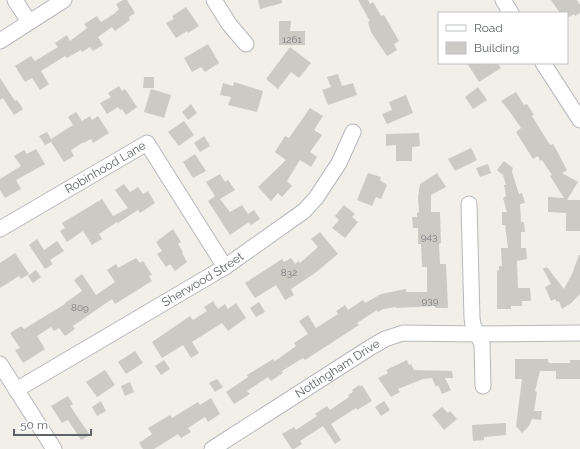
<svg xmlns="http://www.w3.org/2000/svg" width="580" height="449" font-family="Raleway,sans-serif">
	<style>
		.building { fill: #cccac5 }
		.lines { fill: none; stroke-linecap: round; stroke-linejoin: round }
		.minor-casing { stroke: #b5b8bc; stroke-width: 17 }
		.minor { stroke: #fff; stroke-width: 15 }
		.labels { text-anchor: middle; stroke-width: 4; stroke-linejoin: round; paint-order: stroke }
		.number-label { font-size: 10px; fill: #7a7d7f }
		.street-label { font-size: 12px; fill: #5f6368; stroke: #fff }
	</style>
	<rect width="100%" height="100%" fill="#f1efe8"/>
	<!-- building -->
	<g class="building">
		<polygon points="123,0 127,0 135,13 129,17 130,20 115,31 112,27 98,37 103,45 93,51 90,47 82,52 81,50 67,58 65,56 41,71 49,84 40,90 32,78 25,82 15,66 31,56 35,61 58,47 55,43 67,35 70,41 87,28 84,24 97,16 101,22 114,14 119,9 116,4"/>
		<polygon points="258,0 282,0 282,3 260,9"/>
		<polygon points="358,0 368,0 370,4 373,2 381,16 384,15 399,41 394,44 397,50 387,56 371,32 368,22 370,21"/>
		<polygon points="551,0 577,0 580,5 580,13 575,16 574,14 569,17 567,13 560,13"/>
		<polygon points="186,7 199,26 188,33 187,31 176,38 166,23 174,19 172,16"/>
		<polygon points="279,21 291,21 290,31 305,31 305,45 279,45"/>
		<polygon points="208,44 219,63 205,72 201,67 192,72 184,58"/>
		<polygon points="290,47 311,63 299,78 291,72 278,89 266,79"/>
		<polygon points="467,63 497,63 501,68 479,82"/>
		<polygon points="338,74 342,86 353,83 357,95 328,105 322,90 331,87 327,77"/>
		<polygon points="144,77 154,77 154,88 143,88"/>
		<polygon points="0,78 15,101 17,100 23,109 14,115 3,98 0,100"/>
		<polygon points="234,82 263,91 257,112 228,105 231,97 220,95 223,83 233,86"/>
		<polygon points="119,86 122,91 125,89 137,107 126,115 122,109 120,110 118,107 107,114 100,103 111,97 108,93"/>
		<polygon points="478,87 487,100 473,109 465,97"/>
		<polygon points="151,89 171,95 164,118 144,112"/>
		<polygon points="516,92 524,105 527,104 534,115 532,116 550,145 553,144 557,151 567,170 562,173 578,182 567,200 580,200 580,231 566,231 566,213 548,212 548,197 564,198 550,176 552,175 542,160 540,161 538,156 533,159 516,132 521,128 510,112 501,101"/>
		<polygon points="406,95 413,113 387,124 382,114 392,110 389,102"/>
		<polygon points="191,104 197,113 188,120 182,112"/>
		<polygon points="310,108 323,116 314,130 322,135 310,152 317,157 311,167 300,160 287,181 292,186 282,197 278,193 271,201 258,187 286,160 275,152 285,136 289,138"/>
		<polygon points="76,112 82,121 90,116 92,120 98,116 109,133 93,143 91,139 83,143 82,143 71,150 74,156 64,162 51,142 45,145 39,136 47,132 51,139 73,125 68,117"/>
		<polygon points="184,121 194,135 179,146 168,132"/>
		<polygon points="419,133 420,146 412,147 412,161 396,161 396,145 386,146 386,134"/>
		<polygon points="204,136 210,146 200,152 194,143"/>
		<polygon points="471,148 477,160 455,171 448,159"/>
		<polygon points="36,149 45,164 16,180 21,189 5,198 0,190 0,179 21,166 14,156 24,150 27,154"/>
		<polygon points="195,154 206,171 193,178 183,162"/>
		<polygon points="504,161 513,168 512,172 519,194 522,193 525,203 520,204 521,222 524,222 525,232 521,232 521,248 526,248 527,259 517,261 518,288 530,288 531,301 522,301 522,306 511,306 511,309 497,309 497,271 499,270 499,266 502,266 501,248 508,248 505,225 502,225 502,212 507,212 503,198 506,196 504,185 506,185 503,175 497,170"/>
		<polygon points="488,164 491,173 480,177 476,168"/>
		<polygon points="368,173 381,177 380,180 387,185 381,199 376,197 372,206 357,200"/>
		<polygon points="437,173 446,187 431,195 431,212 440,212 441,243 439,244 440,264 446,264 448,308 435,308 435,306 396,308 396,307 383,309 378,312 377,310 357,323 359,325 305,360 303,358 282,371 283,373 271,381 268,377 247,391 250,394 234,404 226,392 248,377 247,375 273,359 275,361 296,346 294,343 308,334 299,321 308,315 316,328 338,314 336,311 345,305 348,310 363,300 365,303 381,294 406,289 406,292 427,292 427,267 422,267 421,244 418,244 418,228 413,228 412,217 417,217 417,213 419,212 418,197 420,184"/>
		<polygon points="220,174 225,182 228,180 235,190 220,199 230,212 242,205 248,214 254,210 260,219 251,225 249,222 230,235 208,201 215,196 206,182"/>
		<polygon points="124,184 130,192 138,187 143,194 148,191 155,203 140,213 138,210 118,223 117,222 99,234 102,239 92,245 83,231 67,242 60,231 65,228 62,223 102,199 113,216 128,208 115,190"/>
		<polygon points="344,205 355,214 352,217 358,222 345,238 332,228 339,220 335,216"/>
		<polygon points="173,229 181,242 178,244 183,252 182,253 187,262 175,271 170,264 166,267 157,254 162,251 156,242"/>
		<polygon points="320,232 338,254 315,273 291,289 294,295 285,300 276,285 255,298 245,283 282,259 284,262 291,258 295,264 299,261 300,263 318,247 311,239"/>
		<polygon points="37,239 44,250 57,241 64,251 50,260 53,264 45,269 29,245"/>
		<polygon points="15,253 29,274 21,279 19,276 0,288 0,263"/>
		<polygon points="579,255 580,255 580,294 571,303 562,309 559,301 557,302 555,299 551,301 545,287 551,284 543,269 547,267 564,289 572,274"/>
		<polygon points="136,258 140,263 143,261 152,275 149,276 152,281 115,304 112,299 73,326 75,329 65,336 59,328 54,331 51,327 37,336 45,349 23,363 15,350 20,348 10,333 21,326 24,329 65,304 65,303 82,291 74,280 82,274 96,295 115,282 107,270 116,264 118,268"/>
		<polygon points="36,270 41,277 33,283 28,276"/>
		<polygon points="213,301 218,309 225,304 228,309 236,303 246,318 228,331 222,323 192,342 199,353 191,358 183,345 162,358 152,342 190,316 193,320 207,311 204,307"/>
		<polygon points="259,302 265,312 256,317 250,308"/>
		<polygon points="135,351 143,363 126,374 118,362"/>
		<polygon points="515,359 548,359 548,362 550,363 570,363 570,360 580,360 580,379 556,379 556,371 540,371 535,391 537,392 534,411 542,411 541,420 532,419 529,426 522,433 516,426 522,379 515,379"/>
		<polygon points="164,360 170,369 161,375 155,366"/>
		<polygon points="407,360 409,365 411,364 414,370 452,371 453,378 445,378 451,390 442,394 438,385 436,387 432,378 423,379 398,389 400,392 391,397 378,378 388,373 386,370"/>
		<polygon points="105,370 115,385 97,397 86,382"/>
		<polygon points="217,379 223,387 215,392 209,383"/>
		<polygon points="130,382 134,392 125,396 121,386"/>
		<polygon points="359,385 360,387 362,385 372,401 357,410 356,408 331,424 341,440 335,444 323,426 300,441 302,444 294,449 292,449 282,434 294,427 296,430 317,416 315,414 327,406 330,410 349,397 348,395 353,392 352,390"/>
		<polygon points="68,396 73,404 70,406 90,435 81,440 68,420 62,423 51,406"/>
		<polygon points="211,398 220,414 208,422 205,417 188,428 191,432 181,438 178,434 154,449 143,449 139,443 152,434 148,428 170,415 172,418 198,402 200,405"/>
		<polygon points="101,401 106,411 97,416 92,407"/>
		<polygon points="384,401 390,410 381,416 375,407"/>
		<polygon points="442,407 448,413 450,411 457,419 444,430 432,415"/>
		<polygon points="506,423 506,435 484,437 484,440 473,441 472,425"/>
	</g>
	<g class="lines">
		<!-- minor casing -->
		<g class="minor-casing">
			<g id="minor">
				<polyline points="15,0 29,22"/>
				<polyline points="214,0 229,24 246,44"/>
				<polyline points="503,0 511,13"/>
				<polyline points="0,41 64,0"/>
				<polyline points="543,63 580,120"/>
				<polyline points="469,204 472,318 473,325 482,344 483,386"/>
				<path id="s1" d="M 0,229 L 147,143 L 225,267"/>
				<polyline points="0,364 54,449"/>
				<path id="s2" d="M 16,390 L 225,267 L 304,211 L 316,198 L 339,163 L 353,132"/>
				<path id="s3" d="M 212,449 L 371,347 L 385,339 L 403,333 L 478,334 L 580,333"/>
			</g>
		</g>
		<!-- minor -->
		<use href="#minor" class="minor"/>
	</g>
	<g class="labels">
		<!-- number labels -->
		<g class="number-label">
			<text x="292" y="43">1261</text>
			<text x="429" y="240">943</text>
			<text x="289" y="276">832</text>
			<text x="430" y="304">939</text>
			<text x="80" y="311">809</text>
		</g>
		<!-- street labels -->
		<g class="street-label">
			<text dy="4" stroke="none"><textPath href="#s1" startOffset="122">Robinhood Lane</textPath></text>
			<text dy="4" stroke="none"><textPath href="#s2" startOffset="217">Sherwood Street</textPath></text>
			<text dy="4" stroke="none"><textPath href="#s3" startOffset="149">Nottingham Drive</textPath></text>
		</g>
	</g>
	<!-- legend -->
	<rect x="438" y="12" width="130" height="52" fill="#ffffff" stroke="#bfc1c3"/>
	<rect x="446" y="25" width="20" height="6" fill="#ffffff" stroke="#bfc1c3"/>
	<text x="474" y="32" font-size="12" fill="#5f6368">Road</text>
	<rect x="446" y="42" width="20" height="12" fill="#cccac5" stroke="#bfc1c3"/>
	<text x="474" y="52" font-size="12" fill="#5f6368">Building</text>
	<!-- scale -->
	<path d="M14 429v6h77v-6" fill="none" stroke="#5f6368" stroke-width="2"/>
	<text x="20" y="429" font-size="12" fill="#5f6368" stroke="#ffffff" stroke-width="3" paint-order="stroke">50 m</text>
</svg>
